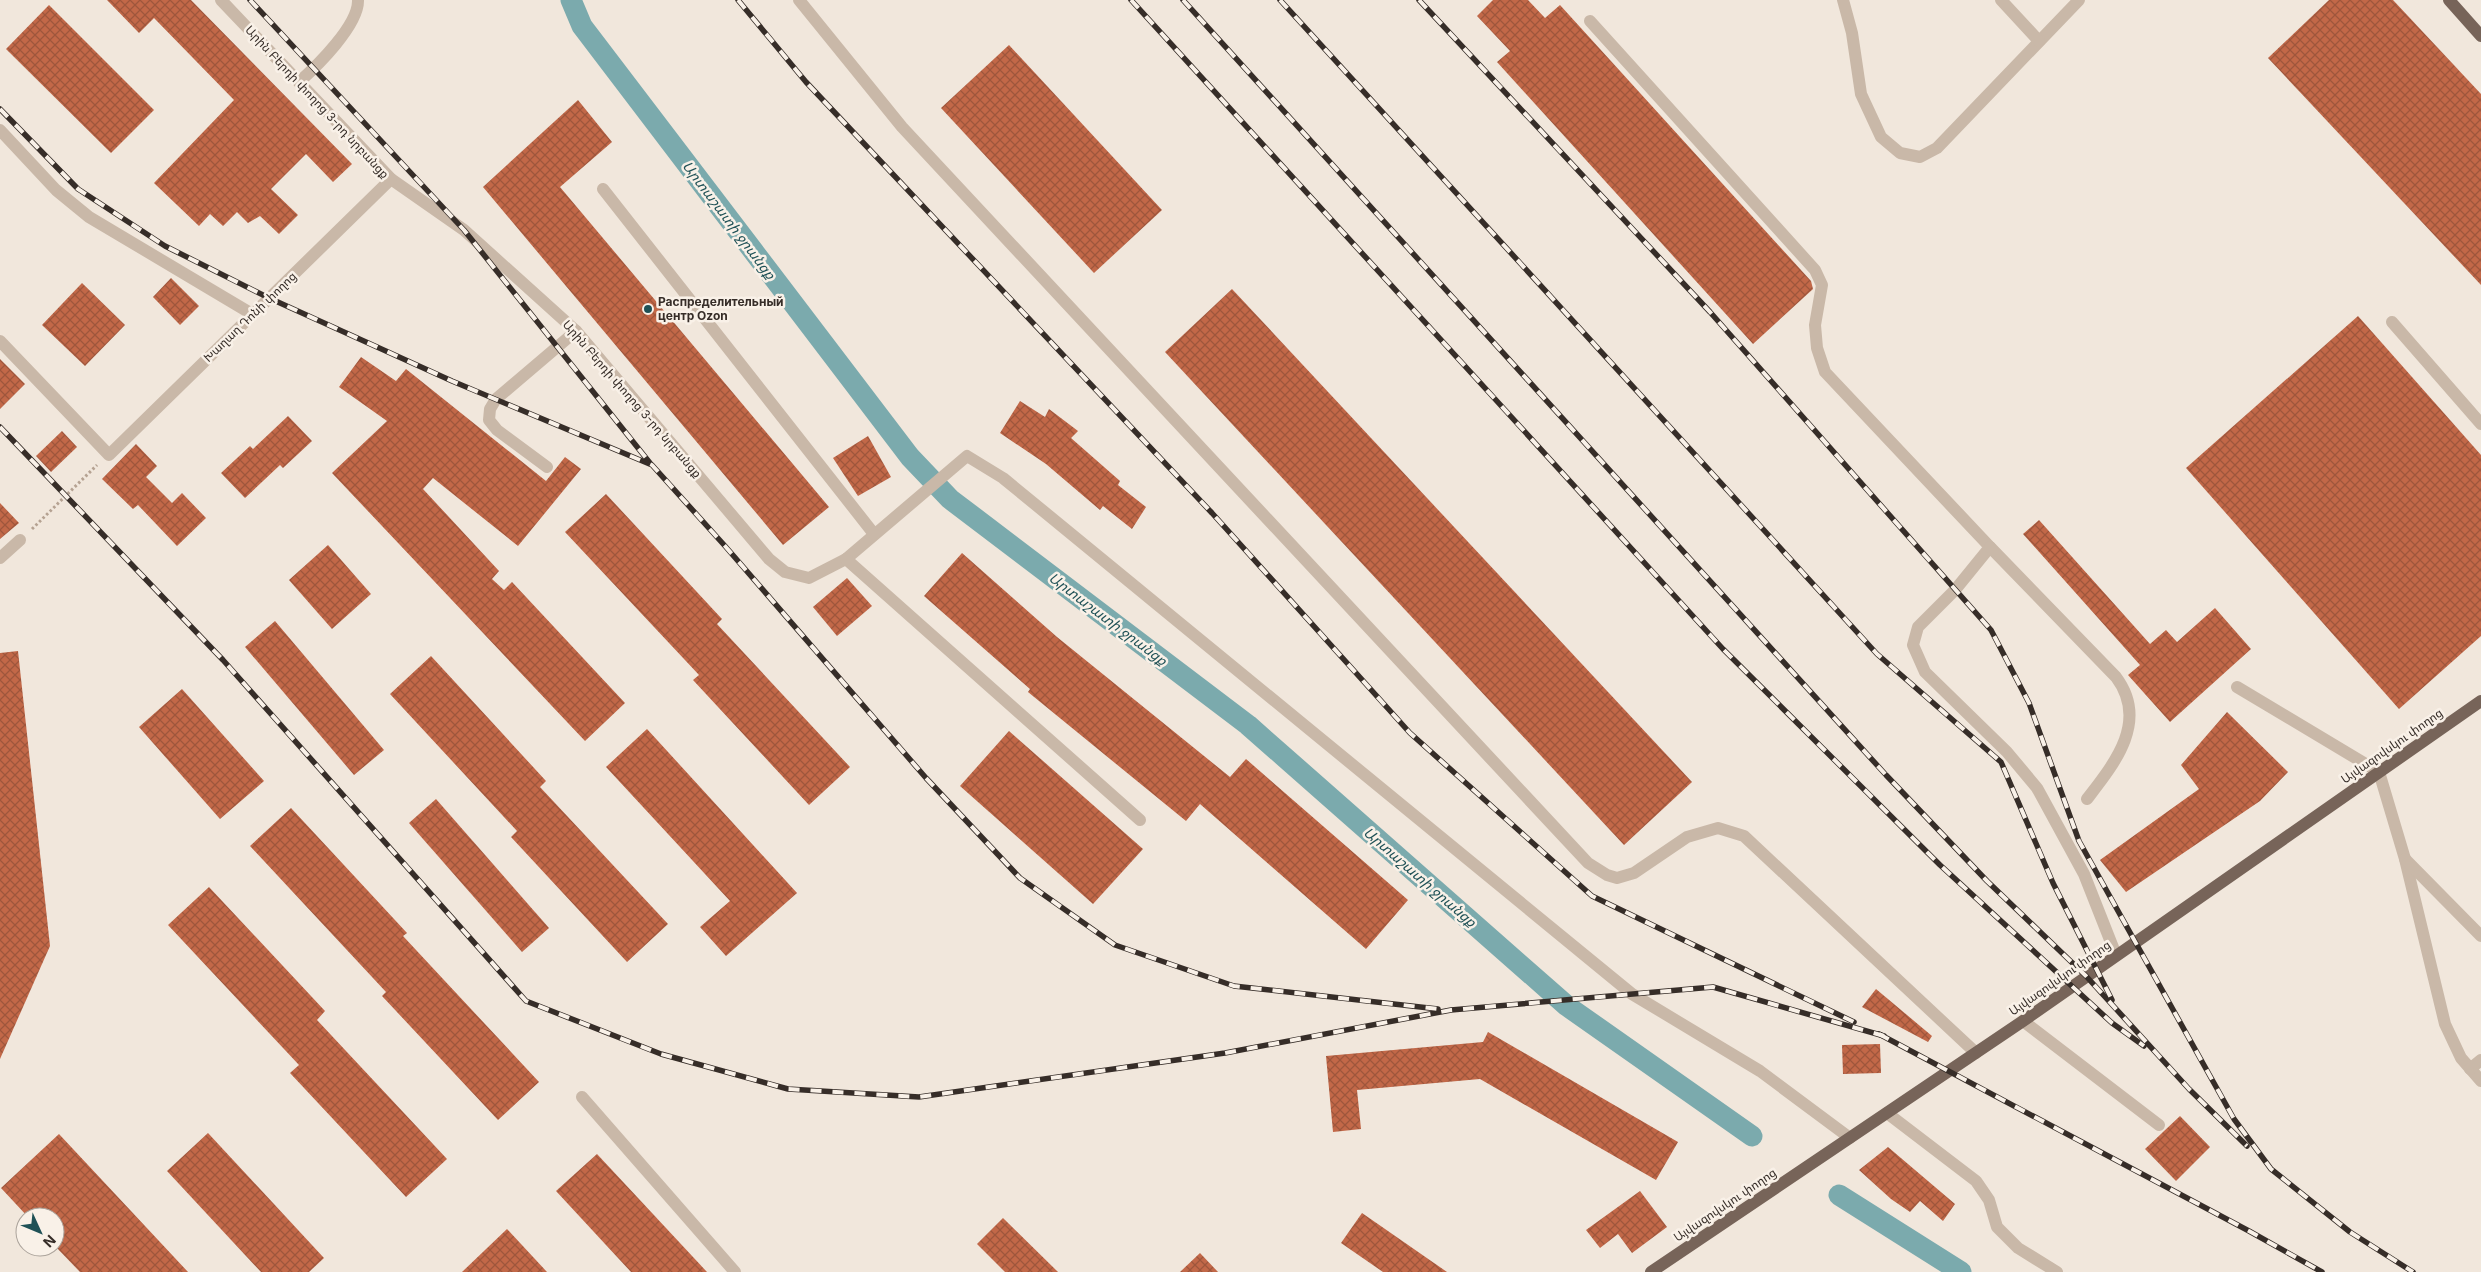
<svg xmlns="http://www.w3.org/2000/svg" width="2481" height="1272" font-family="Inter,'Noto Sans Armenian',sans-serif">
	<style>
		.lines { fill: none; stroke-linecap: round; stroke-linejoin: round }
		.canal { stroke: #7baaad; stroke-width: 21 }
		.building { fill: url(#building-cross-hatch) }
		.path { stroke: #b5a292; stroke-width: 3; stroke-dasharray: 2.5 2.5; stroke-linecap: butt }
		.minor { stroke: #c9b8a8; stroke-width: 12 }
		.major { stroke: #776459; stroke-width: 12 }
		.rail-casing { stroke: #362d28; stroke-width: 5.5 }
		.rail { stroke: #f9f1e8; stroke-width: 4; stroke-dasharray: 11; stroke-linecap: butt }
		.poi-dot { fill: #1f5156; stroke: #f9f1e8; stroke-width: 2 }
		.labels { text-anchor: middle; stroke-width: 5; stroke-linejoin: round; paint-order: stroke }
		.street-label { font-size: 12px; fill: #362d28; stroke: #f9f1e8 }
		.poi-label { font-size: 12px; font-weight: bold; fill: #362d28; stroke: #f9f1e8; text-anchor: start }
		.water-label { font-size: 14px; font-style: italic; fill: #1f5156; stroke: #f9f1e8 }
	</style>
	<defs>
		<pattern id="building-cross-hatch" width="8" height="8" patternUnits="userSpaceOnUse" patternTransform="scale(1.25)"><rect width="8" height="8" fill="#c26848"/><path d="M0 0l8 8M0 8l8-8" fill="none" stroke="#9e563c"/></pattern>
	</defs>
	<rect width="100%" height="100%" fill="#f1e7dc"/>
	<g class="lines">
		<!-- canal -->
		<g class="canal">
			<polyline points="571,0 582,26 910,457 950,499 1248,725 1567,1006 1752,1136"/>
			<polyline points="1839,1195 1961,1272"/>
		</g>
	</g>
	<!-- building -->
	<g class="building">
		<polygon points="107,0 191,0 352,164 333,182 306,154 271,189 298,215 279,234 260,216 248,223 237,212 223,226 210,214 199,226 154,183 234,100 154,18 139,33"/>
		<polygon points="1493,0 1528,0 1545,18 1560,5 1811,281 1813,289 1753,344 1497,62 1510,51 1477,16"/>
		<polygon points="2329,0 2393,0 2481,94 2481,285 2268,58"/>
		<polygon points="49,5 154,110 111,153 6,49"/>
		<polygon points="1009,45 1162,210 1094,273 941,108"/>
		<polygon points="578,100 612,142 560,187 829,507 783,545 483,187"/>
		<polygon points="171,278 199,306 180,325 153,297"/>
		<polygon points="82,283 125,325 85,366 42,325"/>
		<polygon points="1232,289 1692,782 1624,845 1165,352"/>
		<polygon points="2358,316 2481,455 2481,636 2399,709 2186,468"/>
		<polygon points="361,357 396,381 406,369 546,481 565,457 581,469 518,546 433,478 423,489 499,571 492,579 504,590 512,582 625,703 585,741 332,473 387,421 339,387"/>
		<polygon points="0,359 25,384 0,409"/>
		<polygon points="1020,401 1045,417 1049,409 1078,431 1071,438 1120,481 1118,485 1146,507 1132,529 1103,506 1100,510 1046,464 1000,433"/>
		<polygon points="288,416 312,441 283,468 280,465 245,498 221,473 250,446 253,449"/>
		<polygon points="62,431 77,447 51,472 36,456"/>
		<polygon points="868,436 891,477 858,496 833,458"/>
		<polygon points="136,444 157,466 146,477 172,503 182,493 206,518 177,546 138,505 133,509 102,479"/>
		<polygon points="606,494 722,619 717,624 850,767 809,805 693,680 699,675 565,532"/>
		<polygon points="0,503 19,523 0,539"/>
		<polygon points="2039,520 2150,644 2166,630 2177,642 2215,608 2251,649 2170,722 2128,675 2140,665 2023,534"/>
		<polygon points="328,545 371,594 332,629 289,580"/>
		<polygon points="962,553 1057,637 1230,777 1246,759 1408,900 1366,949 1200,804 1186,821 1028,692 1030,689 924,596"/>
		<polygon points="847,578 872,606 837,636 813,607"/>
		<polygon points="275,621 384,750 354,775 245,647"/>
		<polygon points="18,651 50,946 0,1059 0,653"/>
		<polygon points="431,656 546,781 540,787 668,924 627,962 511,837 517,831 390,694"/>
		<polygon points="182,689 264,781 220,819 139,727"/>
		<polygon points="2227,712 2288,772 2260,801 2126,892 2100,860 2199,789 2181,765"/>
		<polygon points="647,729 797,893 726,956 700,927 730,901 606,767"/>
		<polygon points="1009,731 1143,849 1093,904 960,786"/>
		<polygon points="436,799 549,928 522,952 409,823"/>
		<polygon points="291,808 407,933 403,936 539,1082 498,1120 382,996 386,992 250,846"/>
		<polygon points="209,887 325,1011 317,1020 447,1159 406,1197 290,1073 299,1065 168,925"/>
		<polygon points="1876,989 1932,1036 1928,1042 1862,1007"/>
		<polygon points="1488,1032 1678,1142 1656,1180 1480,1079 1357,1090 1361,1129 1333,1132 1326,1056 1483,1042"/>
		<polygon points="1880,1044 1881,1073 1843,1074 1842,1045"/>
		<polygon points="2180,1116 2210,1147 2176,1181 2145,1149"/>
		<polygon points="208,1133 324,1258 309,1272 261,1272 167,1171"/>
		<polygon points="59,1134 188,1272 80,1272 55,1246 55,1217 28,1217 1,1188"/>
		<polygon points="1888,1147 1955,1204 1943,1221 1920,1201 1910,1212 1891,1199 1859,1170"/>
		<polygon points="597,1154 707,1272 631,1272 556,1191"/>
		<polygon points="1640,1191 1667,1227 1632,1253 1618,1234 1600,1248 1586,1230"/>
		<polygon points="1362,1213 1447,1272 1383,1272 1341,1243"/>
		<polygon points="1003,1218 1058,1272 1005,1272 977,1244"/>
		<polygon points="507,1229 547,1272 462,1272"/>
		<polygon points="1200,1253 1218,1272 1180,1272"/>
	</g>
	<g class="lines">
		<!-- path -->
		<polyline class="path" points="32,529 97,465"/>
		<!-- minor -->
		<g class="minor">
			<polyline points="221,0 391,179 464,230 576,331 769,559 785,572 809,578 846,559 967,456 1003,478 1632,994 1760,1071 1850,1138"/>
			<polyline points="799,0 902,127 1588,863 1607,875 1617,878 1634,873 1687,837 1718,828 1744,836 1976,1053"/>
			<polyline points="1843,0 1852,33 1861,94 1881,137 1900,153 1920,157 1937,148 2079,0"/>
			<polyline points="2001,0 2039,41"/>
			<polyline points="1590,21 1815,270 1822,285 1815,325 1817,348 1825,372 1990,547 1955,590 1918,627 1913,645 1925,672 2007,752 2037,788 2084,874 2116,955"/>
			<path d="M 299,82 C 317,66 359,25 358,0"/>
			<polyline points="0,130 56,190 89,217 252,314"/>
			<polyline points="603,189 874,534"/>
			<polyline points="2392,322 2481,424"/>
			<polyline points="0,341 109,455 391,179"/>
			<polyline points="547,467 497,430 489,420 490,409 496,399 576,331"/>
			<path d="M 1990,547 L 2116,677 C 2149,721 2115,763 2087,799"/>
			<polyline points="0,558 20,540"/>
			<polyline points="846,559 1140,820"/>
			<polyline points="2237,687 2379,772 2405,859 2445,1024 2461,1058 2481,1081"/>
			<polyline points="2405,859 2481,936"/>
			<polyline points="2023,1021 2159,1125"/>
			<polyline points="2470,1069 2481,1060"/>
			<polyline points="582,1097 735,1272"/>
			<polyline points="1887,1113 1976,1181 1989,1200 1997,1227 2018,1248 2057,1272"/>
		</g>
		<!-- major -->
		<g class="major">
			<polyline points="2449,0 2481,36"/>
			<polyline points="1651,1272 2023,1021 2481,701"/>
		</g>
		<!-- rail casing -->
		<g class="rail-casing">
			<g id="rail">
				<polyline points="250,0 464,230 650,463"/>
				<polyline points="738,0 806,82 1212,513 1410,733 1592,896 1854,1022"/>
				<polyline points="1131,0 1723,649 1940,865 2112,1023 2144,1046"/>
				<polyline points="1183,0 1886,775 1987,881 2086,976 2189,1089 2247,1146"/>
				<polyline points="1280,0 1877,654 2001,762 2053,883 2112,1000"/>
				<polyline points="1419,0 1710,312 1991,630 2029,703 2079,841 2234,1119 2271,1169 2350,1232 2413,1272"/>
				<polyline points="0,109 78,189 165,246 269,298 452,381 652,465 725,546 926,778 1020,878 1115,945 1234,986 1438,1009"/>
				<polyline points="0,427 223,660 526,1001 661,1054 788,1089 919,1097 1225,1053 1451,1010 1713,987 1884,1036"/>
				<polyline points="1879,1034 2249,1231 2322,1272"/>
			</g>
		</g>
		<!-- rail -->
		<use href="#rail" class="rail"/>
	</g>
	<!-- markers -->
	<circle class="poi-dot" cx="648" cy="309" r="5"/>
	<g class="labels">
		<!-- street labels -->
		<g class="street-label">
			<text transform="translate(317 102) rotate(47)" y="4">Արին Բերդի փողոց 3-րդ նրբանցք</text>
			<text transform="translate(250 317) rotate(-44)" y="4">Խաղաղ Դոնի փողոց</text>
			<text transform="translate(632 399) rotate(49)" y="4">Արին Բերդի փողոց 3-րդ նրբանցք</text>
			<text transform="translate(2392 746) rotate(-35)" y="4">Այվազովսկու փողոց</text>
			<text transform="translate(2060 978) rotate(-35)" y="4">Այվազովսկու փողոց</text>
			<text transform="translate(1725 1205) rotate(-34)" y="4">Այվազովսկու փողոց</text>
		</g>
		<!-- poi labels -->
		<g class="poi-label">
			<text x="658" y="306">Распределительный<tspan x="658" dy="14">центр Ozon</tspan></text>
		</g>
		<!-- water labels -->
		<g class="water-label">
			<text transform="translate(729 220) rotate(53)" y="5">Արտաշատի ջրանցք</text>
			<text transform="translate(1108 619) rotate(37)" y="5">Արտաշատի ջրանցք</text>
			<text transform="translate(1420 877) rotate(41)" y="5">Արտաշատի ջրանցք</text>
		</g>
	</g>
	<!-- north arrow -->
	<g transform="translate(40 1232) rotate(134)"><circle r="24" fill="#f9f1e8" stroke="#aba39b"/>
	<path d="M0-4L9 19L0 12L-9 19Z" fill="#1f5156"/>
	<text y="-8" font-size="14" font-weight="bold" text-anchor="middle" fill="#362d28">N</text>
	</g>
</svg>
